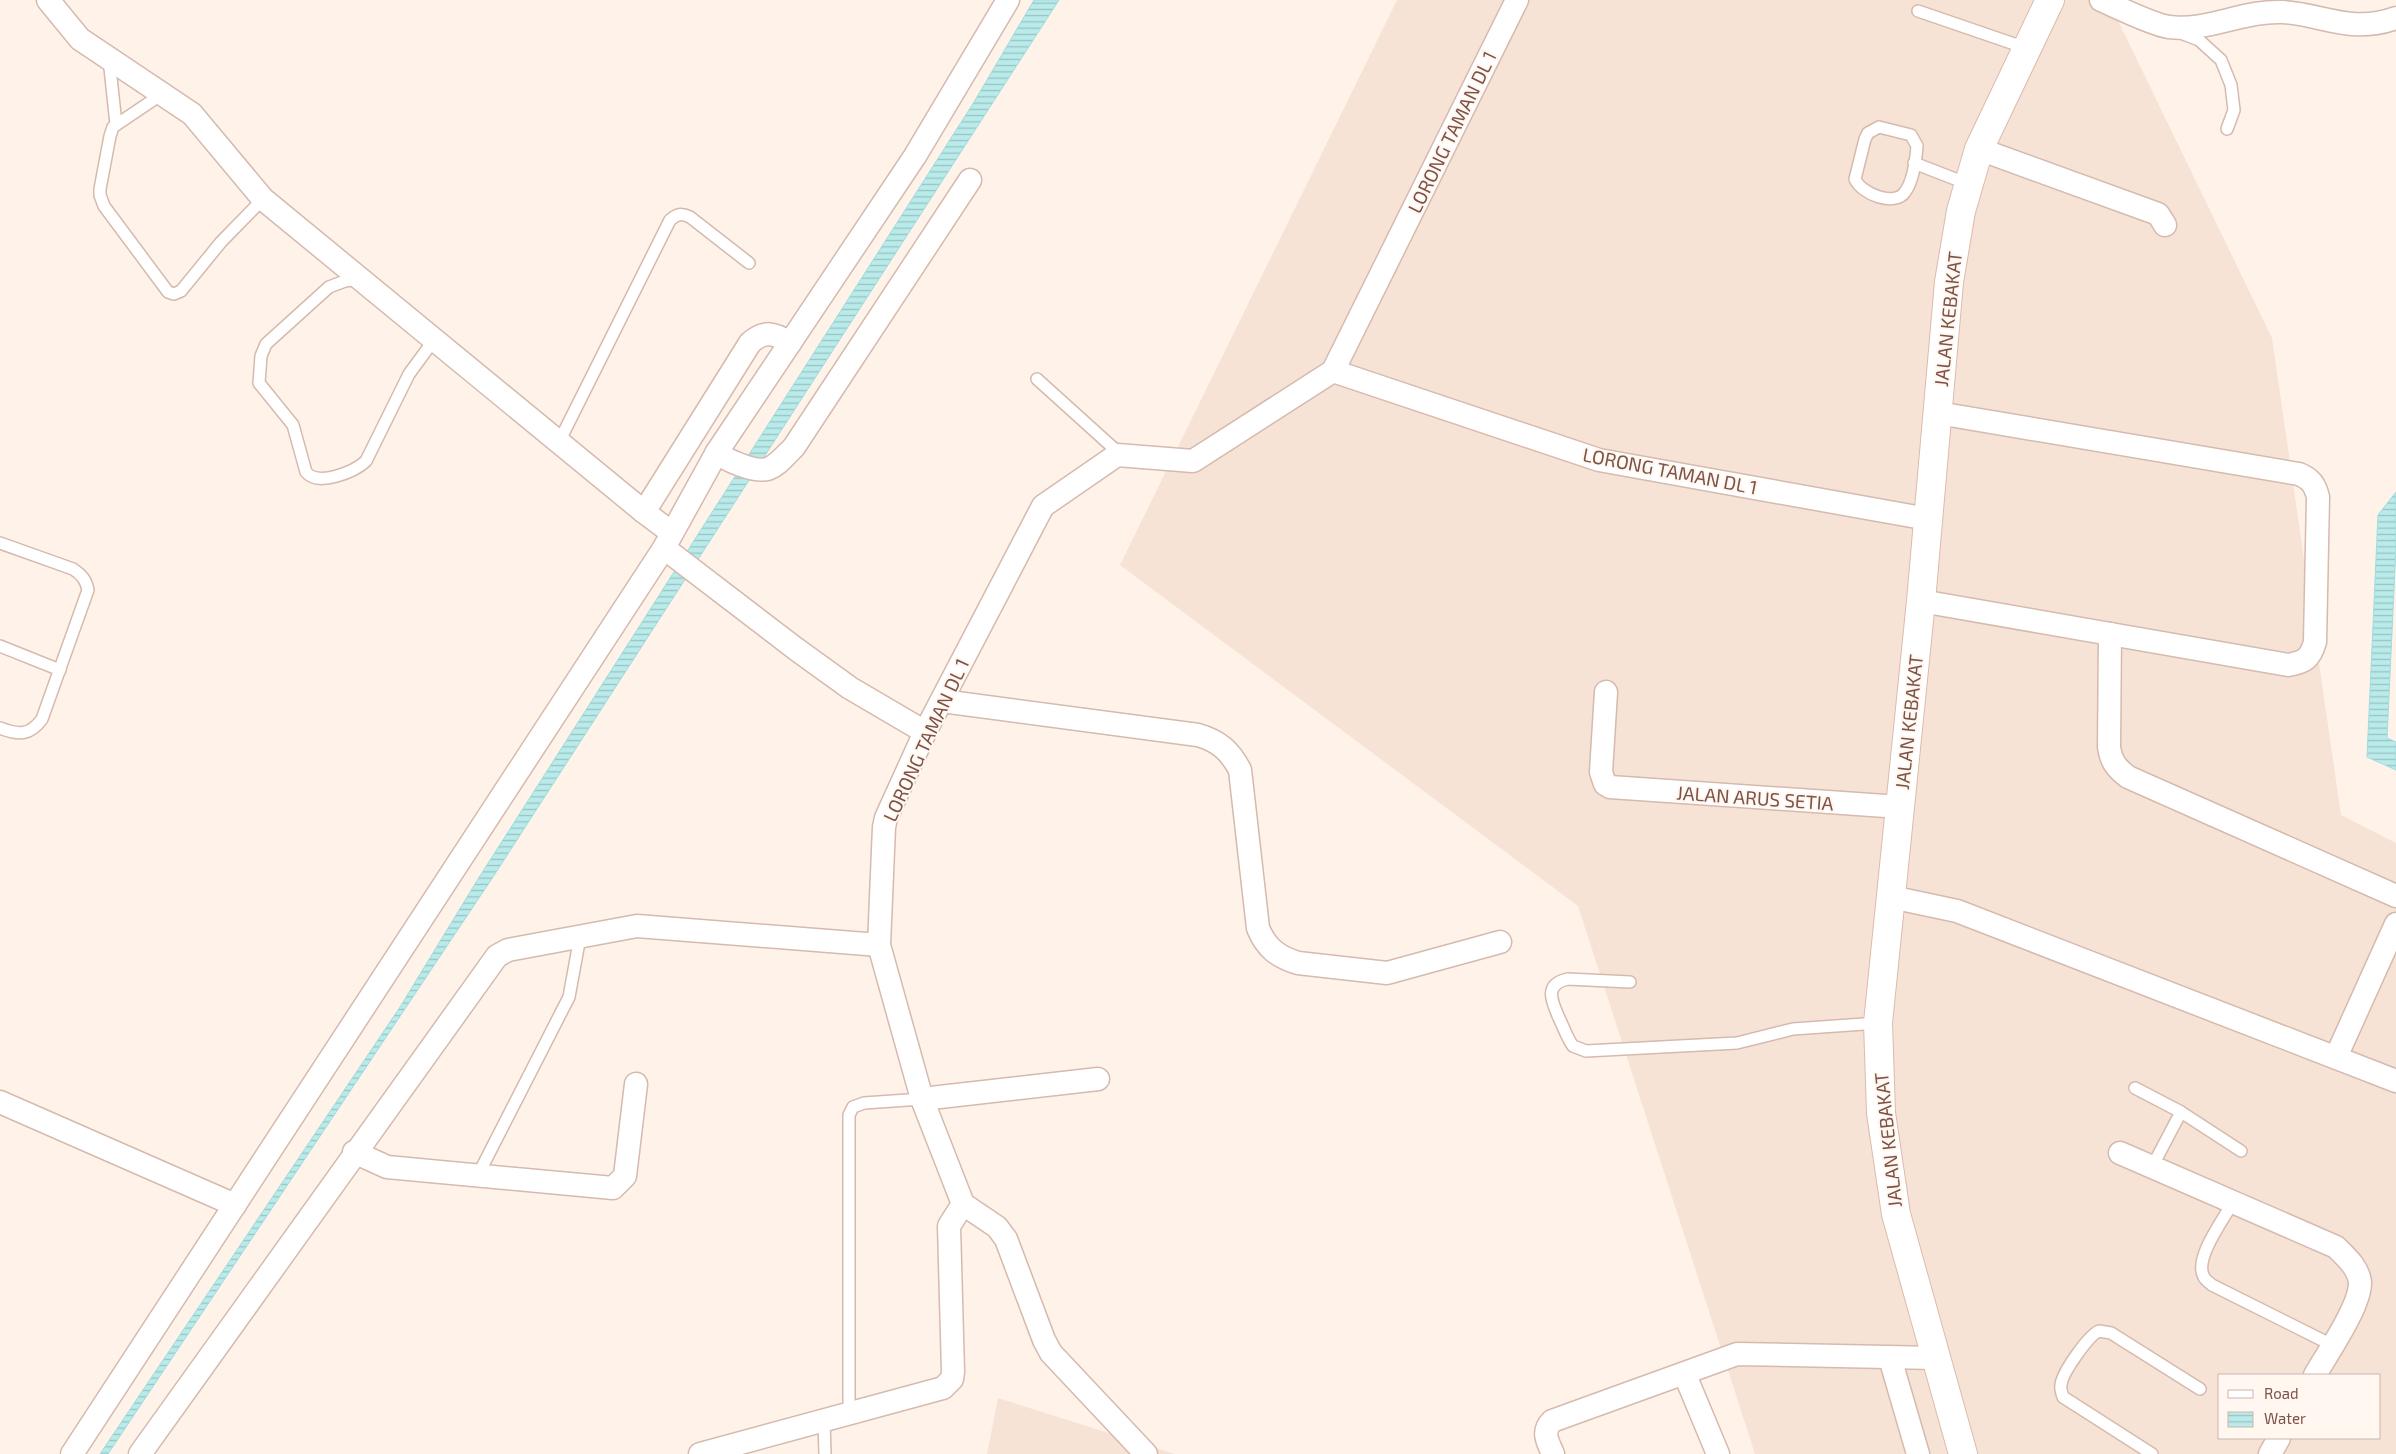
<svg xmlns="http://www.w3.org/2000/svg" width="2396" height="1454" font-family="'Exo 2',sans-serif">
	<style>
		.residential { fill: #f7e3d5; fill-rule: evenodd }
		.water { fill: url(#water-rules); stroke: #9eddde }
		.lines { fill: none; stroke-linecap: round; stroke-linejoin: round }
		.lane-casing { stroke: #d5baae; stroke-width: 14 }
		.street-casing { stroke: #d5baae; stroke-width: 25 }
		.secondary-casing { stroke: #dbbbad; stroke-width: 30 }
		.lane { stroke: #fff; stroke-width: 11 }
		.street { stroke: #fff; stroke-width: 22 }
		.secondary { stroke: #fff; stroke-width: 28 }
		.labels { text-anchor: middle; stroke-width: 4; stroke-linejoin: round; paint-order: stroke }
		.street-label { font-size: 19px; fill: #7c5348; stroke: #fff7f0 }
	</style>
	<defs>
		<pattern id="water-rules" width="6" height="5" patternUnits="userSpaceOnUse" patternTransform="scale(1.25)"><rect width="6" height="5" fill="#b9ebeb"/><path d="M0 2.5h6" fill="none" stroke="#9bc1c0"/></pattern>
	</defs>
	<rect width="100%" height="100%" fill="#fff2e8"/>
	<!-- residential -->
	<g class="residential">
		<path d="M 1397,0 L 2108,0 L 2272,338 L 2341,815 L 2396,843 L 2396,1454 L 1755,1454 L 1578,906 L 1120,565 ZM 2220,1375 L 2380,1375 L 2380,1438 L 2220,1438 Z"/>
		<polygon points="998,1398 1175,1454 987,1454"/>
	</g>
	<!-- water -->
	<g class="water">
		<polygon points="1034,0 1059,0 493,877 108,1454 100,1454 400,1007 478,879 974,102"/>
		<polygon points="2396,492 2396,547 2387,738 2396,742 2396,770 2367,757 2378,515"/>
	</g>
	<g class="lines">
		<!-- lane casing -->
		<g class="lane-casing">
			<g id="lane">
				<polyline points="1918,11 2026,48"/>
				<polyline points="2181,33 2199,40 2221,60 2231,85 2234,110 2227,129"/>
				<polyline points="109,59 116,124"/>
				<polyline points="162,94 113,127 110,136 100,189 100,195 104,206 168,292 174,294 181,291 221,242 263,199"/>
				<path d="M 1879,127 L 1911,135 L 1917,146 C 1916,159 1913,181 1905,192 C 1895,207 1861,194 1855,179 L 1865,139 L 1868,133 Z"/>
				<polyline points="1914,163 1968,184"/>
				<path d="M 359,279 L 345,281 L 329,287 L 266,344 L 261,356 L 259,383 L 293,425 L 306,472 C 318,487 354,472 366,461 L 409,374 L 434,340"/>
				<polyline points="1037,379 1120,454"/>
				<path d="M 559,442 L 670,220 C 677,214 681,213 690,217 L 749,263"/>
				<path d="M 0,543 L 73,569 C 82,575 86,580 88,590 L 42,719 C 30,736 18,735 0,728"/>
				<polyline points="0,646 60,670"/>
				<path d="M 1630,982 L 1568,979 C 1543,984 1552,1002 1559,1018 C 1564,1028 1567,1038 1573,1046 L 1586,1051 L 1737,1043 L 1793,1029 L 1878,1023"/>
				<polyline points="2135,1088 2181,1112 2241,1151"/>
				<polyline points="2152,1167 2181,1112"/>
				<polyline points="478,1175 569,997 580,937"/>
				<path d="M 2233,1202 C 2224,1219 2193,1259 2204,1277 C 2205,1280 2210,1283 2212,1285 L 2332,1345"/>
				<polyline points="849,1413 849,1115 853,1107 864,1103 922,1099"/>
				<polyline points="824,1420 825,1454"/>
				<path d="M 2152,1454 L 2063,1397 C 2062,1393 2060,1390 2061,1385 C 2062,1373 2088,1336 2099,1331 L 2111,1333 L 2200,1389"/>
			</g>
		</g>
		<!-- street casing -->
		<g class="street-casing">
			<g id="street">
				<polyline points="48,0 80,39 192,114 263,199 644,512 672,533"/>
				<path d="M 2101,0 C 2117,7 2153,25 2169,27 C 2207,32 2244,10 2283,12 C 2325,15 2351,34 2396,18"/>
				<polyline points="1979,149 2158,214 2165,225"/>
				<polyline points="1333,371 1517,0"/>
				<path d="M 717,452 C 725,459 732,462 741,465 C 770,476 774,467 794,447 L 970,180"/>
				<path d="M 644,512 L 750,343 C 764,330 775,333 790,343"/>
				<polyline points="664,548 796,649 850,688 925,732"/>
				<path d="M 1921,601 L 2288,665 C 2305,662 2310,659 2315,642 L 2318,497 C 2315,485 2311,479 2299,474 L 1938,413"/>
				<path d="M 2110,634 L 2109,747 C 2111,761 2116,768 2128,777 L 2396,896"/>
				<polyline points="1606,692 1601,772 1605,784 1610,787 1900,807"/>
				<path d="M 942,701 L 1198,735 C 1219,741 1230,751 1240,770 L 1258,928 C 1266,948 1278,957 1298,963 L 1387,973 L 1500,942"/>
				<polyline points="1891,897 1957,911 2396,1081"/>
				<polyline points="2336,1057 2396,924"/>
				<polyline points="922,1099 1098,1079"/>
				<polyline points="0,1102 235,1205"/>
				<polyline points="354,1152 387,1167 613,1188 625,1176 636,1084"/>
				<path d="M 2120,1153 L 2336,1247 C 2346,1257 2358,1267 2360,1282 C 2361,1305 2327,1354 2315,1375"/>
				<polyline points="1890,1358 1918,1454"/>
				<polyline points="1685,1375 1718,1454"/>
				<polyline points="72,1454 664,548 717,452 915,156 1008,0"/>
				<polyline points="140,1454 497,956 508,950 637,926 879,945"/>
				<polyline points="700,1454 943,1388 952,1379 953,1372 949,1226 963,1204"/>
				<polyline points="1146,1454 1051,1353 1044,1340 1006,1239 997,1227 963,1204 922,1099 879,945 884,827 886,818 925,732 1043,506 1117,455 1193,461 1333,371 1599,460 1928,519"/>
				<path d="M 1553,1454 C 1548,1442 1541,1432 1552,1421 L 1737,1354 L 1935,1358"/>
				<polyline points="2270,1454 2279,1438"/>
			</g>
		</g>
		<!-- secondary casing -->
		<g class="secondary-casing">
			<polyline id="secondary" points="1963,1454 1896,1214 1881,1113 1878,1023 1921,601 1949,282 1961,211 1979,149 2050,0"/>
		</g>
		<!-- lane -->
		<use href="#lane" class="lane"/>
		<!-- street -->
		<use href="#street" class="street"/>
		<!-- secondary -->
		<use href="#secondary" class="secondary"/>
	</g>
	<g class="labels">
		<!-- street labels -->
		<g class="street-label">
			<text transform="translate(1452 132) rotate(-64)" y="7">LORONG TAMAN DL 1</text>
			<text transform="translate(1948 319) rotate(-84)" y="7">JALAN KEBAKAT</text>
			<text transform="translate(1670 471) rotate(11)" y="7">LORONG TAMAN DL 1</text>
			<text transform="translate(1909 722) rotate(-84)" y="7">JALAN KEBAKAT</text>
			<text transform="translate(926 740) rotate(-65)" y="7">LORONG TAMAN DL 1</text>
			<text transform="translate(1755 798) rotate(4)" y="7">JALAN ARUS SETIA</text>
			<text transform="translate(1888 1140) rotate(-96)" y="7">JALAN KEBAKAT</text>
		</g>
	</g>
	<!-- legend -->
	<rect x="2218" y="1374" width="162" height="65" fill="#fff7f0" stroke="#cbb5ad"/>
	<rect x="2228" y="1390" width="25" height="8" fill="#ffffff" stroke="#cbb5ad"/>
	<text x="2264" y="1399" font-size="15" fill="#7c5348">Road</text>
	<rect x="2228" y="1412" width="25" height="15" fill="url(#water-rules)" stroke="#cbb5ad"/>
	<text x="2264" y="1424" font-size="15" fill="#7c5348">Water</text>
</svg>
